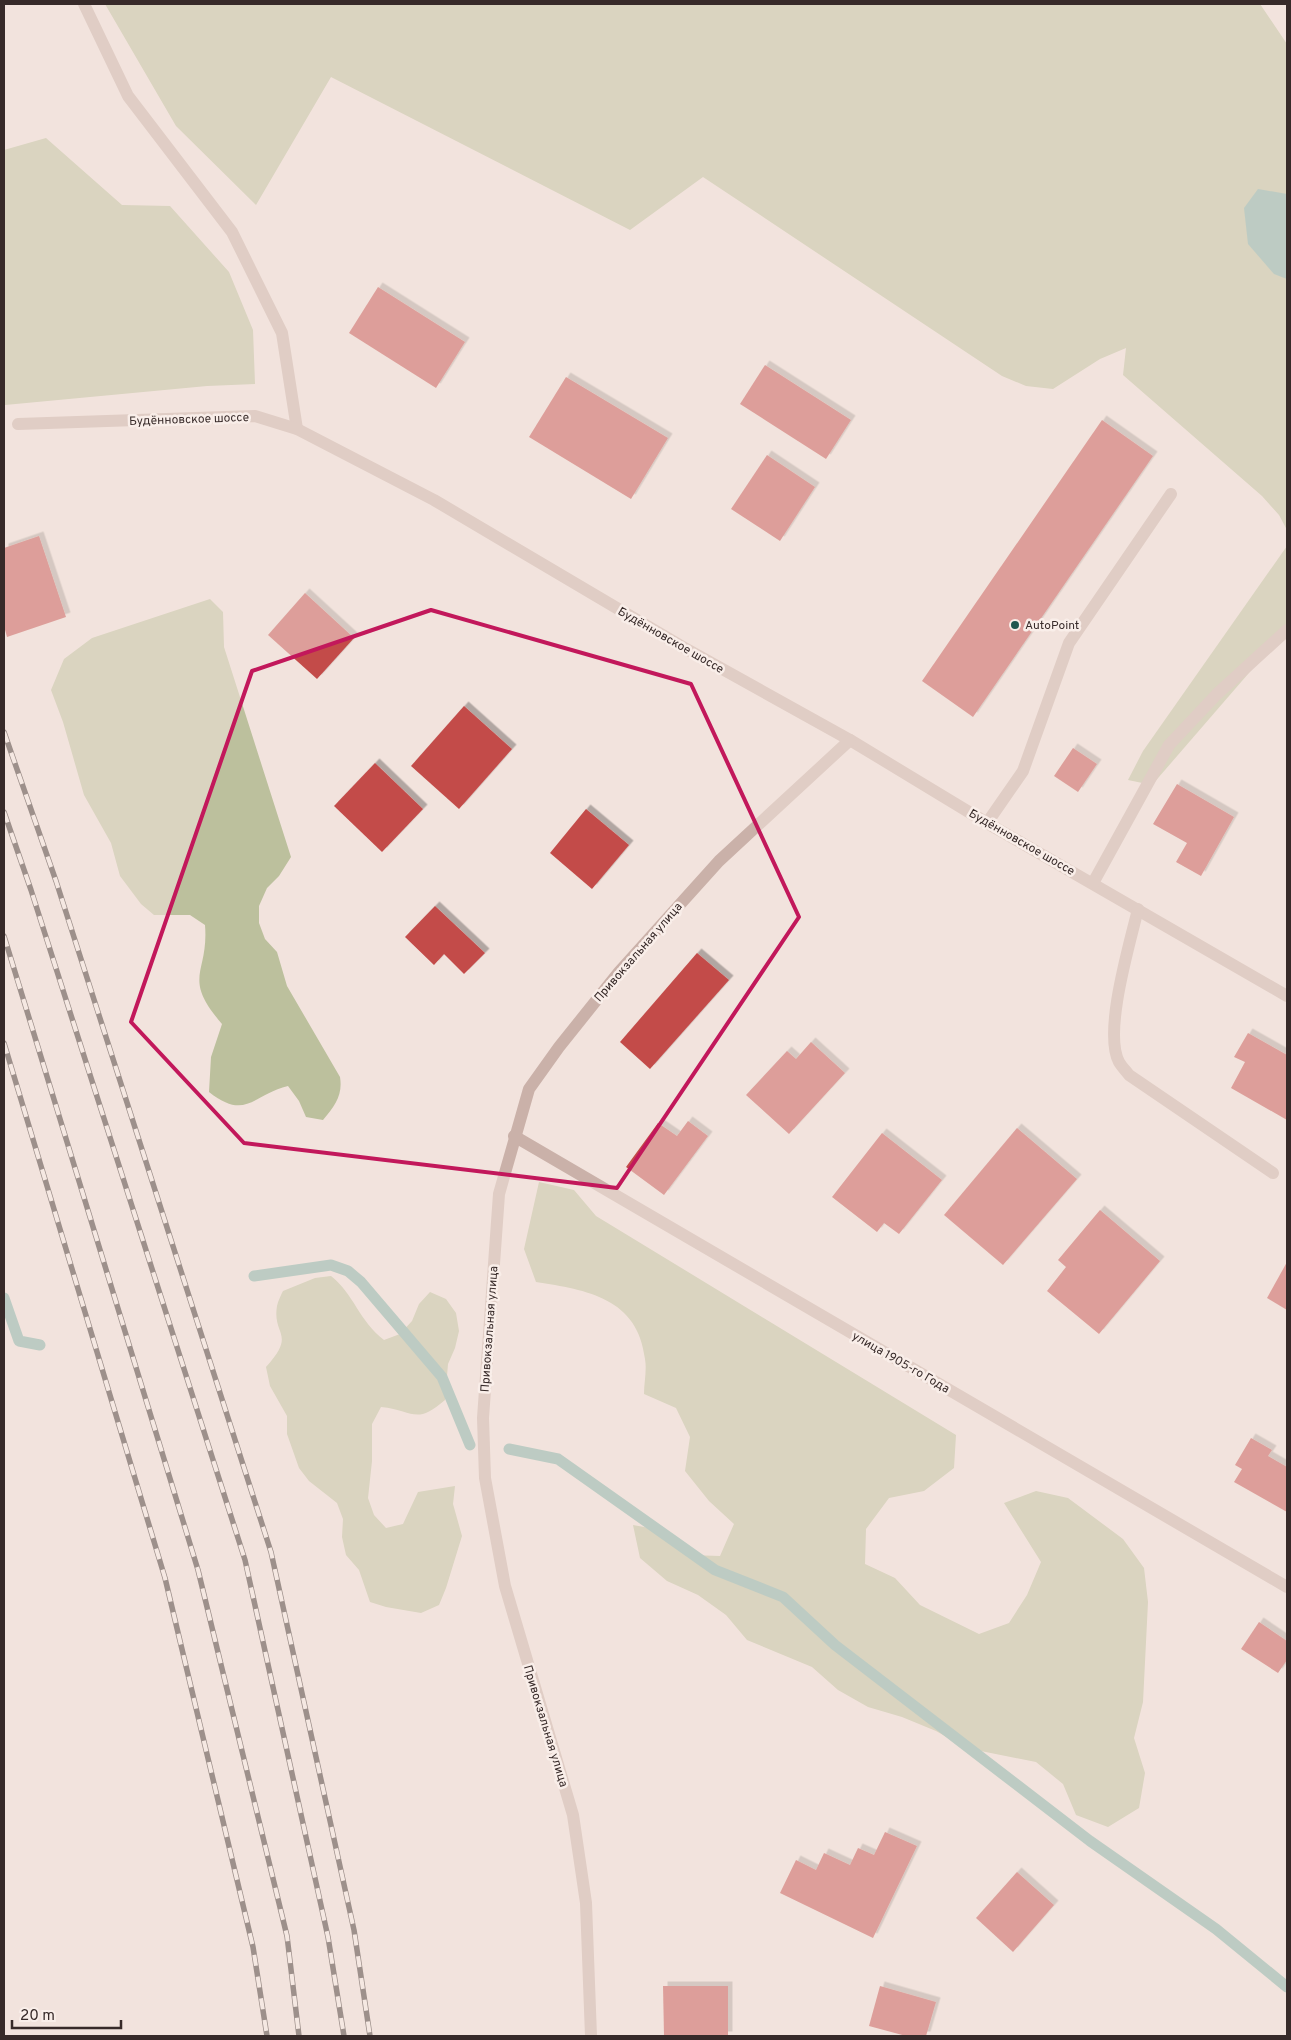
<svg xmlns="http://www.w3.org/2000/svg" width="1291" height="2040" font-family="Overpass,sans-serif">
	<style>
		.green { fill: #bcc09d }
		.water { fill: #7caea5 }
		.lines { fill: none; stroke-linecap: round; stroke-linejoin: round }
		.stream { stroke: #7caea5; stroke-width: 11 }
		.building { fill: #c34c4a; filter: url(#shadow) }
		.minor { stroke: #cab1a9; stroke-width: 12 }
		.rail-casing { stroke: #372a29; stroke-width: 5.5 }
		.rail { stroke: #f9eee9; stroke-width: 4; stroke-dasharray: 11; stroke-linecap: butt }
		.marked { fill: none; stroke: #c2185b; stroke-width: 4; stroke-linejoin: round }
		.poi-dot { fill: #1f574f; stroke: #f9eee9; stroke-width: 2 }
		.labels { text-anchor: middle; stroke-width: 5; stroke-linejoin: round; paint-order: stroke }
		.street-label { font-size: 12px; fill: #372a29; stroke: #f9eee9 }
		.poi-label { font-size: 12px; fill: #372a29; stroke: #f9eee9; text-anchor: start }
	</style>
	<defs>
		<filter id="shadow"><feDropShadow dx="4.5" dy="-4.5" stdDeviation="0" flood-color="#0004"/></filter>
	</defs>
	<rect width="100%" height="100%" fill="#f2e3dd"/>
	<!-- green -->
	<g class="green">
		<polygon points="105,4 1260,4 1287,44 1287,530 1279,515 1262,496 1123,375 1126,348 1100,359 1053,389 1026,386 1002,376 703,177 630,230 331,77 256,205 176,126"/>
		<polygon points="46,138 122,205 170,206 229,272 253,330 255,384 207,386 5,405 4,150"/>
		<polygon points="1287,546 1287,629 1152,785 1128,780 1143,751"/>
		<path d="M 210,599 L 223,612 L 224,647 L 291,857 L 279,876 L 267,888 L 259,906 L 259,923 L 265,939 L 277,952 L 287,986 L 340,1077 C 343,1095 335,1106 323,1120 L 306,1117 L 299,1101 L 288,1086 C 252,1095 246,1121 209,1092 L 211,1057 L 222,1024 C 181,976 209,975 205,925 L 190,915 L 154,915 L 141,904 L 120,876 L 111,843 L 84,795 L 63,722 L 51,690 L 64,659 L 92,638 Z"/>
		<path d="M 539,1182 L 574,1190 L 596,1216 L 956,1435 L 954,1468 L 924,1491 L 889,1498 L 866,1529 L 865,1564 L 895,1578 L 920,1605 L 979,1634 L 1009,1623 L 1027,1595 L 1041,1562 L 1004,1503 L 1036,1491 L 1068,1498 L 1123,1539 L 1144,1568 L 1148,1602 L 1143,1702 L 1134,1738 L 1145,1773 L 1139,1808 L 1108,1827 L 1076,1815 L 1063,1784 L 1036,1762 L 966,1748 L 936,1731 L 902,1717 L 868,1707 L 838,1690 L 812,1667 L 747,1640 L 726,1615 L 698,1595 L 667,1581 L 640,1558 L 633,1525 L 666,1531 L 690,1555 L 720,1556 L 734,1524 L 709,1501 L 685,1471 L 690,1437 L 676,1408 L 644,1394 C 644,1383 647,1370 645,1359 C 638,1298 587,1290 536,1282 L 524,1249 Z"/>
		<path d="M 331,1276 C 354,1294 359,1321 384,1340 L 400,1334 L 412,1321 L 419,1304 L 430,1292 L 446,1299 L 456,1313 L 459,1331 L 455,1348 L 448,1364 L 445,1400 C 415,1426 414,1410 381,1407 L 372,1424 L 372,1461 L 368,1498 L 374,1515 L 386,1528 L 403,1524 L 418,1492 L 455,1486 L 453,1504 L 462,1536 L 446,1588 L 439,1605 L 421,1613 L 386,1607 L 370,1602 L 359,1570 L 346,1555 L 342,1537 L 343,1519 L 337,1503 L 309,1481 L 299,1468 L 287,1434 L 287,1416 L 270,1386 L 266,1367 C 297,1333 272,1336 277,1306 C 278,1301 281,1295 283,1291 L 315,1278 Z"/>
	</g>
	<!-- water -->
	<polygon class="water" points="1258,189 1287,194 1287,279 1274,274 1248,244 1244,208"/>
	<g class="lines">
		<!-- stream -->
		<g class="stream">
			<polyline points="254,1276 331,1265 348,1271 361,1282 442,1377 470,1445"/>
			<polyline points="4,1298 19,1341 40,1345"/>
			<polyline points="509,1449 558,1459 715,1570 783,1597 835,1645 1090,1841 1216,1929 1287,1987"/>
		</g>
	</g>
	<!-- building -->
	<g class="building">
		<polygon points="378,287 465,342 436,388 349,333"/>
		<polygon points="765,365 851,420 826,459 740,404"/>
		<polygon points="566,377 668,438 631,499 529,437"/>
		<polygon points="1102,420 1153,456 973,717 922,681"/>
		<polygon points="767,455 815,487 780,541 731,509"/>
		<polygon points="39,536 66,617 7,637 4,626 4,548"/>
		<polygon points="305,593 354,638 317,679 268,635"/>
		<polygon points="464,706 512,749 459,809 411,766"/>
		<polygon points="1073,748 1097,764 1078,792 1054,776"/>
		<polygon points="375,763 423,809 382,852 334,806"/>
		<polygon points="1177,784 1234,817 1201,876 1176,862 1187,843 1153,824"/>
		<polygon points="586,809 629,845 592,889 550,853"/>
		<polygon points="435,906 485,953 464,974 444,954 434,965 405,937"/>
		<polygon points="697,953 729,980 650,1069 620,1042"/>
		<polygon points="1248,1033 1287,1055 1287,1120 1231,1088 1245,1062 1234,1057"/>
		<polygon points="811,1042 845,1073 789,1134 746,1095 787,1051 796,1059"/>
		<polygon points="688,1121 708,1136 664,1195 626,1167 658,1123 677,1136"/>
		<polygon points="1017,1128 1077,1179 1003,1265 944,1215"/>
		<polygon points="882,1133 942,1180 899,1234 884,1223 877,1232 832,1197"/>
		<polygon points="1100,1210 1160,1261 1099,1334 1047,1291 1066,1267 1058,1260"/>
		<polygon points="1287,1262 1287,1310 1267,1298"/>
		<polygon points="1251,1438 1272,1450 1268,1456 1287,1467 1287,1512 1234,1482 1242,1469 1235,1465"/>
		<polygon points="1259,1622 1287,1641 1287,1660 1278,1673 1241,1649"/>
		<polygon points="885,1832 917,1846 873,1938 780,1893 796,1860 816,1870 824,1853 850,1865 858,1848 874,1855"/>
		<polygon points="1017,1872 1054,1905 1013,1952 976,1918"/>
		<polygon points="663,1986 728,1986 728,2036 664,2036"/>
		<polygon points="880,1986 936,2002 926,2036 906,2036 869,2026"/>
	</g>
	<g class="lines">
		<!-- minor -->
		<g class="minor">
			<polyline points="84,4 128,96 232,232 282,333 297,429"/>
			<polyline points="18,424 255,416 297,429 434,500 681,646 850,740 987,823 1287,996"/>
			<polyline points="987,823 1023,771 1069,643 1171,494"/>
			<polyline points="1093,883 1169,745 1217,694 1287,630"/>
			<path d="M 1138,909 C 1130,943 1103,1032 1119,1062 C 1122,1067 1126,1071 1129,1075 L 1273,1173"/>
			<polyline points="514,1136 1287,1587"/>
			<polyline points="591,2036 586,1903 573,1815 505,1586 485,1478 483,1418 499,1194 529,1089 559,1047 619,972 719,861 850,740"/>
		</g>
		<!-- rail casing -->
		<g class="rail-casing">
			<g id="rail">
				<polyline points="4,732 56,881 271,1552 354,1930 370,2036"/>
				<polyline points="4,812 31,890 245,1560 328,1937 344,2036"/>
				<polyline points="4,936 198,1570 287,1936 299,2036"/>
				<polyline points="4,1043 165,1578 253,1947 267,2036"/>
			</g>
		</g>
		<!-- rail -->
		<use href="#rail" class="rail"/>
	</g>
	<!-- marked area -->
	<path d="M0 0H1291V2040H0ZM 431,610 L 691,684 L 799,917 L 617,1188 L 244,1143 L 131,1022 L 252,671 Z" fill="#f2e3dd" fill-opacity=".55" fill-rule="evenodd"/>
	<path class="marked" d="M 431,610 L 691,684 L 799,917 L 617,1188 L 244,1143 L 131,1022 L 252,671 Z"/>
	<!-- markers -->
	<circle class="poi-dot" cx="1015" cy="625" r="5"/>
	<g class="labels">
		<!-- street labels -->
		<g class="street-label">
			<text transform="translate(189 419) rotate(-2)" y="4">Будённовское шоссе</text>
			<text transform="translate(671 640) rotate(30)" y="4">Будённовское шоссе</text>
			<text transform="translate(1022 842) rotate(30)" y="4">Будённовское шоссе</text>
			<text transform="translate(638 952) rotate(-49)" y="4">Привокзальная улица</text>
			<text transform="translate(489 1329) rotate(-86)" y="4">Привокзальная улица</text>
			<text transform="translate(901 1362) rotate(30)" y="4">улица 1905-го Года</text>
			<text transform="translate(546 1726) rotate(73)" y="4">Привокзальная улица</text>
		</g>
		<!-- poi labels -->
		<g class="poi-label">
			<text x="1025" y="629">AutoPoint</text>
		</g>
	</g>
	<!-- border -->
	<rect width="1291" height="2040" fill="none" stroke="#372a29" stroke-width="10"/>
	<!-- scale -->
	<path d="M12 2020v8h109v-8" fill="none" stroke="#372a29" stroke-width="2.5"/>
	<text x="20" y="2020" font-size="15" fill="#372a29" stroke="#f9eee9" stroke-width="4" paint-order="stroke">20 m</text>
</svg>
